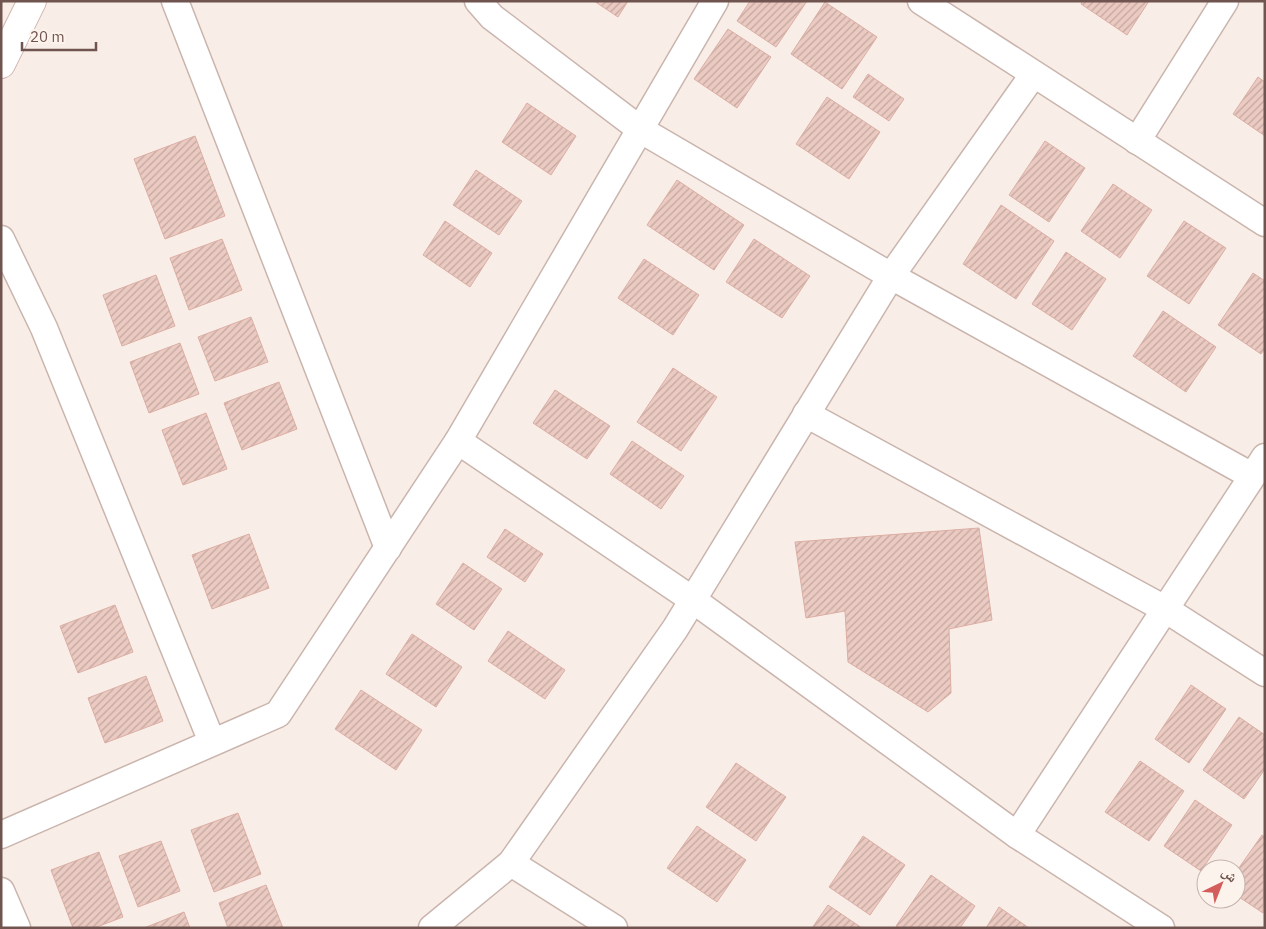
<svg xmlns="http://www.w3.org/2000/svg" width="1266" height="929" font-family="'IBM Plex Sans','Noto Naskh Arabic',sans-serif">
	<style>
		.building { fill: url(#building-hatch); stroke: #dcaea4 }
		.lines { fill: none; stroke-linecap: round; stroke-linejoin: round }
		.minor-casing { stroke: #cab5ae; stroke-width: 29 }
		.secondary-casing { stroke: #ceb6af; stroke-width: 30 }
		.minor { stroke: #fff; stroke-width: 26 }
		.secondary { stroke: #fff; stroke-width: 28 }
	</style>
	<defs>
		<pattern id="building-hatch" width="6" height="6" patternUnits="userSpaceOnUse" patternTransform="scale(1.25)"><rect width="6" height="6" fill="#ebcac2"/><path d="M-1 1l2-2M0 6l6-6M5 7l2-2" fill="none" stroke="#c3a7a0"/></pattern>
	</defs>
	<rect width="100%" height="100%" fill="#f9eee7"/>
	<!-- building -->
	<g class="building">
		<polygon points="594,1 628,1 618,17"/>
		<polygon points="750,1 807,1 776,47 737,21"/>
		<polygon points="1082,1 1149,1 1127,35 1081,4"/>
		<polygon points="825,2 877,37 842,89 791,54"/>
		<polygon points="728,29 771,57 737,108 694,79"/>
		<polygon points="868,74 904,99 889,121 853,97"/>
		<polygon points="1258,77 1265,82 1265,136 1233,114"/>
		<polygon points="827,97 880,132 849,179 796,144"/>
		<polygon points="527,103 576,136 551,175 502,142"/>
		<polygon points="195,136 225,216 165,239 134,159"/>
		<polygon points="1045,141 1085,168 1049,222 1009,195"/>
		<polygon points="476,170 522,201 499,235 453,205"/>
		<polygon points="677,180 744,225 714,270 647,225"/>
		<polygon points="1113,184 1152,210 1120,258 1081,231"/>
		<polygon points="1001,205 1054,241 1016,299 963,264"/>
		<polygon points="445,221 492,253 470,287 423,255"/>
		<polygon points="1184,221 1226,248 1189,304 1147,276"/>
		<polygon points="222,239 242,290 189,310 170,258"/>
		<polygon points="754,239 810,276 782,318 726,282"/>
		<polygon points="1066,252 1106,279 1072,330 1032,304"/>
		<polygon points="644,259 699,295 673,335 618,298"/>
		<polygon points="1253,273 1265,281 1265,349 1261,354 1218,325"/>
		<polygon points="156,275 175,326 122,346 103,295"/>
		<polygon points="1163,311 1216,347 1186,392 1133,356"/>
		<polygon points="251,317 268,362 215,381 198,337"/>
		<polygon points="180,343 199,394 149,413 130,362"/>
		<polygon points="673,368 717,397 681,451 637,422"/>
		<polygon points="279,382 297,429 242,450 224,403"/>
		<polygon points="555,390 610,426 587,459 533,423"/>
		<polygon points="206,413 227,469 183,485 162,430"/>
		<polygon points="632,441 684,476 661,509 610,474"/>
		<polygon points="979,528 992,620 949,629 951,693 928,712 848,662 845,611 806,618 795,542"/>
		<polygon points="505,529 543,554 525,582 487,557"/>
		<polygon points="249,534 269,588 212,609 192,555"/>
		<polygon points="463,563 502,589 474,630 436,604"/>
		<polygon points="115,605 133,652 78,673 60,626"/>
		<polygon points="508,631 565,670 545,699 488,661"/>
		<polygon points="412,634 462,667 436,707 386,674"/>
		<polygon points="146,676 163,721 105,743 88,698"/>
		<polygon points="1191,685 1226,709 1189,763 1155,739"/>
		<polygon points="361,690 422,730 396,770 335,729"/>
		<polygon points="1239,717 1265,735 1265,769 1244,799 1203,770"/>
		<polygon points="1140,761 1184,791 1149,841 1105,812"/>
		<polygon points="736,763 786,797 756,841 706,807"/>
		<polygon points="1195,800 1232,825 1201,871 1164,846"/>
		<polygon points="238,813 261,874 214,892 191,830"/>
		<polygon points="697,826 746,860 717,902 667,868"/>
		<polygon points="1262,835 1265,837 1263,913 1236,895 1236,872"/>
		<polygon points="863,836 905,865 870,915 829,887"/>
		<polygon points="161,841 180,891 138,907 119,856"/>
		<polygon points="99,852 123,917 94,928 73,928 51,870"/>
		<polygon points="931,875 975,906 960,928 899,928 896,926"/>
		<polygon points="266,885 283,928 228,928 219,903"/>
		<polygon points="828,905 862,928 812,928"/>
		<polygon points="999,907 1029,928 986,928"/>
		<polygon points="184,912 190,928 144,928"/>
	</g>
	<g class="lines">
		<!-- minor casing -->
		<g class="minor-casing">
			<g id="minor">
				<polyline points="175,1 388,548"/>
				<polyline points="478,1 492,17 641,130 891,276 1252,476"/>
				<polyline points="921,1 1265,223"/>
				<polyline points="1137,141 1225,1"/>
				<polyline points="1,239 44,328 212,742"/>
				<polyline points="806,414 1165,609 1265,673"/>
				<polyline points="458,441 693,600 1017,835 1161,928"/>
				<polyline points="1,835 278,714 458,441 715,1"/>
				<polyline points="1017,835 1265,457"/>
				<polyline points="511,863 614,928"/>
				<polyline points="1,891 17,928"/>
				<polyline points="432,928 511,863 675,629 891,276 1033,75"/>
			</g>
		</g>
		<!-- secondary casing -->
		<g class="secondary-casing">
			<polyline id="secondary" points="1,64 32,1"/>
		</g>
		<!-- minor -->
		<use href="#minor" class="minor"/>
		<!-- secondary -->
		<use href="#secondary" class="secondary"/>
	</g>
	<!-- border -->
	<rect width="1266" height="929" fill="none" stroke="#70544f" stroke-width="5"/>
	<!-- north arrow -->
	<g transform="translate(1221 884) rotate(43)"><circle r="24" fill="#fdf3ed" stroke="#c5b3ae"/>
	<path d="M0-4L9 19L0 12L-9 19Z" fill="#d45d5b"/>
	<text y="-8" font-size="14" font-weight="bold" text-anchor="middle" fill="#70544f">ش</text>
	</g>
	<!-- scale -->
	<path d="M22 42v8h74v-8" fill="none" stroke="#70544f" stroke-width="2.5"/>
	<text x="30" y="42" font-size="15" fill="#70544f" stroke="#fdf3ed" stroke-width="4" paint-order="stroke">20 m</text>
</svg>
